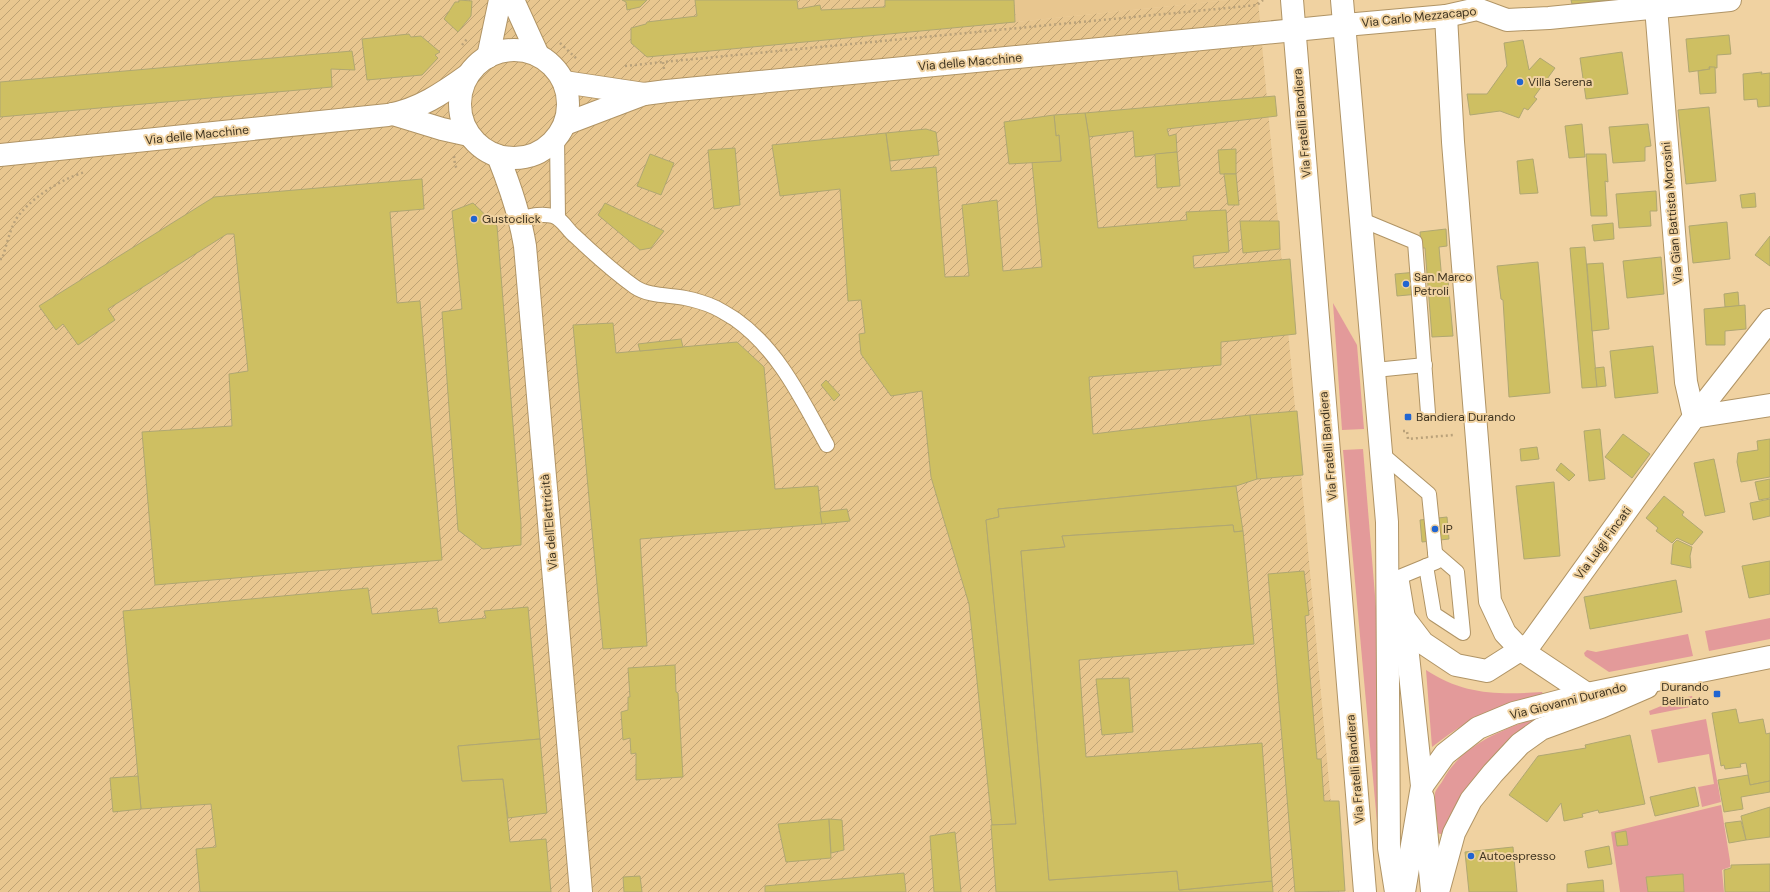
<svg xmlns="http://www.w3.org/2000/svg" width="1770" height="892" font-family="'DM Sans',sans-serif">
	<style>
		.built { fill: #e8c68f }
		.industrial { fill: url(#industrial-furrows) }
		.green { fill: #e39a9a }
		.building { fill: #cebf62; stroke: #b0a772 }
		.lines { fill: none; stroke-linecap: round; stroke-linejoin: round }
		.service-casing { stroke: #b09465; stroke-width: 16 }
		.minor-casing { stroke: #b09465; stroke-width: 24 }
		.tertiary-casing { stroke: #b09465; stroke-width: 24 }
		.secondary-casing { stroke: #b09465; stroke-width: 24 }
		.path { stroke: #baa27a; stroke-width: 2.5; stroke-dasharray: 2 3; stroke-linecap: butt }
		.service { stroke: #fff; stroke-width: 14 }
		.minor { stroke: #fff; stroke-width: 22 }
		.tertiary { stroke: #fff; stroke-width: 22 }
		.secondary { stroke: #fff; stroke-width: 22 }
		.poi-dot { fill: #2165d1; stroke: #f0d2a1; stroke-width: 1.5 }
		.labels { text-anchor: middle; stroke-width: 4; stroke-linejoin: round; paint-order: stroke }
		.street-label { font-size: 12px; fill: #3f3420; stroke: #f0d2a1 }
		.poi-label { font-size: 12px; fill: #3f3420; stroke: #f0d2a1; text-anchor: start }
	</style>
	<defs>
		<pattern id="industrial-furrows" width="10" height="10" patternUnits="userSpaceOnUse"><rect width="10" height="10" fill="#e8c68f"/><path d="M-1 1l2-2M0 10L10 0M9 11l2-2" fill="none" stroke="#bda274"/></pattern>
	</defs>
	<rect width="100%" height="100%" fill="#f0d2a1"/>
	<!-- built -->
	<polygon class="built" points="1014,0 1229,0 1015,22"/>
	<!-- industrial -->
	<polygon class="industrial" points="0,0 1014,0 1016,22 1229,0 1258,0 1339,892 0,892"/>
	<!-- green -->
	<g class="green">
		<polygon points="1333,303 1357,345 1364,429 1342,430"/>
		<polygon points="1363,449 1377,620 1380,855 1343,450"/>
		<polygon points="1770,618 1770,639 1709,651 1705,631"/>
		<polygon points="1688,634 1693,656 1609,672 1585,656 1584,653 1587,650 1596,652"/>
		<path d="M 1426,670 C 1464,695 1499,695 1542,692 L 1544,696 C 1532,698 1519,700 1507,704 C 1479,714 1455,729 1432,747 Z"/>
		<polygon points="1692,696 1695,706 1650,715 1649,711 1678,699"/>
		<path d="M 1549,713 L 1460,800 L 1449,817 L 1442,834 L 1440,834 L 1438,833 C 1438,824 1434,801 1435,793 C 1436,789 1441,784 1443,780 C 1463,742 1510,727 1549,713 Z"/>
		<polygon points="1706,719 1721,802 1702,807 1698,787 1714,784 1709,754 1658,763 1651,730"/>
		<polygon points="1721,805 1730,861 1730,867 1722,870 1724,892 1684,892 1683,874 1647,877 1648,892 1620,892 1611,832"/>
	</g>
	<!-- building -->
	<g class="building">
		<polygon points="459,0 472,1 471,16 458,32 444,19 455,2 459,2"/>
		<polygon points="622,0 647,0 640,7 627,10 626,2"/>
		<polygon points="695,0 797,0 798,9 820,5 821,10 885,7 885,0 1014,0 1015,22 647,57 631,43 631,28 646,24 647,22 697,16"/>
		<polygon points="1571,0 1608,0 1572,4"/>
		<polygon points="409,34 411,37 421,36 440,52 435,55 438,58 422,75 367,80 362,39"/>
		<polygon points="1729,35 1731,54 1717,55 1717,68 1709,67 1710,69 1689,72 1686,39"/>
		<polygon points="1523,40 1529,70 1540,58 1555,68 1534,97 1537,99 1528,110 1524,108 1519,118 1500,111 1470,115 1467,94 1487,94 1507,66 1504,43"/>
		<polygon points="352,51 355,70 331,69 332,87 0,117 0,82"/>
		<polygon points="1622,52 1628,94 1586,99 1580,58"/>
		<polygon points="1709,67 1715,67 1716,93 1700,94 1698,71 1710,69"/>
		<polygon points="1762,72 1761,74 1770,73 1770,106 1758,107 1757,99 1744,100 1743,74"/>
		<polygon points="1275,96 1277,116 1167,129 1169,136 1176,134 1177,152 1135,157 1133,131 1089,137 1085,113"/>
		<polygon points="1709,107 1716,181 1686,184 1678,110"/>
		<polygon points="1085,113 1089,137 1098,228 1187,220 1186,212 1226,210 1229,252 1193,256 1194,268 1290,259 1296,334 1221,342 1221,365 1089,377 1093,434 1250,415 1257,479 1236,486 998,509 999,517 986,520 1016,824 992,825 969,604 931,477 922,391 891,396 861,354 859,334 865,333 861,300 848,301 840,189 780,196 772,145 886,133 891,171 936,167 945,277 969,276 962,205 997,200 1003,271 1042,267 1032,162 1061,161 1059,135 1056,136 1054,115"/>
		<polygon points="1054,115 1056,136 1059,135 1061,161 1009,164 1004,122"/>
		<polygon points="1582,124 1585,157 1569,158 1565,126"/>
		<polygon points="1648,124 1651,146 1645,147 1645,161 1613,163 1609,127"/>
		<polygon points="926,129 936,132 939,155 890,161 886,133"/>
		<polygon points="735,148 740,205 714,209 708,150"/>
		<polygon points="1236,149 1236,174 1220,174 1218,150"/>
		<polygon points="1177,152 1180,186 1157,188 1155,154"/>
		<polygon points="650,154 674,163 661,195 637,186"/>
		<polygon points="1586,154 1606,154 1608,182 1605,181 1607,216 1591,216"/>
		<polygon points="1533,159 1538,193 1520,194 1517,161"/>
		<polygon points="1224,174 1236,174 1239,205 1228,205"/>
		<polygon points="422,179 424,209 390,212 397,303 420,301 442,560 155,585 142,432 232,426 229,374 248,371 234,234 227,234 108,309 115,320 78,345 63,324 56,330 39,306 214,197"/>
		<polygon points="1656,191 1657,211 1650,211 1651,226 1619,228 1616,194"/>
		<polygon points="1755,193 1756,207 1742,208 1740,195"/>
		<polygon points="473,203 497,226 521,524 521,545 483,549 458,530 442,312 462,309 452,211"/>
		<polygon points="605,203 664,231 651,248 640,250 598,215"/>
		<polygon points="1240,221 1279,221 1280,249 1243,253"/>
		<polygon points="1727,222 1730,259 1693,263 1689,226"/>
		<polygon points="1613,223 1614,239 1594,241 1592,225"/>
		<polygon points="1446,229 1447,246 1439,247 1442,281 1448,280 1453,336 1432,337 1425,248 1421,248 1420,232"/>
		<polygon points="1770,236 1770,266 1755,255"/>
		<polygon points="1585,247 1597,387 1582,388 1570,248"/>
		<polygon points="1661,257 1664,294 1627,298 1623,261"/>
		<polygon points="1538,262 1550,393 1509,397 1503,300 1501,299 1497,266"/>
		<polygon points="1603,263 1609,329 1592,331 1587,264"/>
		<polygon points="1417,272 1419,294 1397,296 1395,274"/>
		<polygon points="1738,292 1739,306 1725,307 1724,294"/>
		<polygon points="1745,305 1746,329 1725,331 1725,345 1706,345 1704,309"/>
		<polygon points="613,323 616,353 737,342 764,367 775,489 818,486 822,524 640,539 647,646 603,649 573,325"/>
		<polygon points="681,339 683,347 640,351 638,344"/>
		<polygon points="1653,346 1658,393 1615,398 1610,351"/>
		<polygon points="1604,367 1606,386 1597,387 1595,368"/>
		<polygon points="826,380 840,395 834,401 821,385"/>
		<polygon points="1297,411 1303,475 1257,479 1250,415"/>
		<polygon points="1600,429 1605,479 1589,481 1584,431"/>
		<polygon points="1623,434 1650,454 1632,478 1605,457"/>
		<polygon points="1770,439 1770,477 1741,482 1737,462 1738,453 1758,450 1757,441"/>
		<polygon points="1537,447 1539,459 1521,461 1520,449"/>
		<polygon points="1714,459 1725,512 1705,516 1694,463"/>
		<polygon points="1561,463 1575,475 1569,481 1556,470"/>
		<polygon points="1770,479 1770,498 1759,500 1755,482"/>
		<polygon points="1554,482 1560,556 1524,559 1516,486"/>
		<polygon points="1236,486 1243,531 1234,532 1233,525 1062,536 1065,547 1021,551 1049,880 1177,871 1179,890 1272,881 1273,892 996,892 991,825 1016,824 986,520 999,517 998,509"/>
		<polygon points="1664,496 1684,512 1682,515 1703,532 1692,545 1677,538 1672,543 1656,531 1658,528 1646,518"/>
		<polygon points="1770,499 1770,516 1753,520 1750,503"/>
		<polygon points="847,509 850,521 822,524 820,512"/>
		<polygon points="1447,517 1449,539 1422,542 1420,520"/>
		<polygon points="1233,525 1234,532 1243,531 1254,644 1079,660 1086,757 1262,743 1272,881 1179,890 1177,871 1049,880 1021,551 1065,547 1062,536"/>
		<polygon points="1677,540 1692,547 1690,556 1691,568 1671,564 1673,544"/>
		<polygon points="1770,561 1770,594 1749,598 1742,566"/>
		<polygon points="1304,571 1309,615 1305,616 1317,759 1321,759 1324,801 1339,801 1345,891 1295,892 1268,574"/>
		<polygon points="1676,580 1682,612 1590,629 1584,597"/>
		<polygon points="368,588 372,614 437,608 439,623 486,618 484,611 528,607 540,739 458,746 462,781 503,779 510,842 546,839 551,892 200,892 196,849 216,847 211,804 141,809 123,611"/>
		<polygon points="675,665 676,692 678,693 683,777 636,780 636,753 631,754 630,738 623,740 621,712 628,710 628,697 630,697 628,668"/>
		<polygon points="1129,678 1133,732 1102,735 1096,679"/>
		<polygon points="1736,709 1739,723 1763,719 1766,734 1770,733 1770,781 1750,785 1746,763 1740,764 1741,767 1725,769 1724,765 1721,766 1712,713"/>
		<polygon points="1630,735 1645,804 1599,813 1598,810 1582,814 1583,817 1564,821 1561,803 1547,822 1509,795 1538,756 1586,748 1585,745"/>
		<polygon points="540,739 547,813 508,818 503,779 462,781 458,746"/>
		<polygon points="1748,775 1750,785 1770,781 1770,792 1741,797 1743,809 1724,812 1718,780"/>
		<polygon points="138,776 141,809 113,812 110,778"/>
		<polygon points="1695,787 1699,806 1655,816 1650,797"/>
		<polygon points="1770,807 1770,837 1746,840 1741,816"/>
		<polygon points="829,819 831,858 786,862 778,824"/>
		<polygon points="829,819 842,820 844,850 831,853"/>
		<polygon points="1741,821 1746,840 1729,843 1725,823"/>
		<polygon points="1626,831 1628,845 1617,846 1615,833"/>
		<polygon points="955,832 961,892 934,892 930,836"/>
		<polygon points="1609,846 1612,864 1588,868 1585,851"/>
		<polygon points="1513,847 1517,892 1469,892 1465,852"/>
		<polygon points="1770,864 1770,892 1725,892 1724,870 1731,868 1731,865"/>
		<polygon points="904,873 906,892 765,892 765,886"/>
		<polygon points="1683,874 1684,892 1648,892 1646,877"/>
		<polygon points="640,876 642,892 624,892 623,877"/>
		<polygon points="1603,880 1604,892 1567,892 1567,884"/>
	</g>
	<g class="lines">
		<!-- service casing -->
		<g class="service-casing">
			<g id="service">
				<polyline points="557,137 558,218"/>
				<path d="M 520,218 C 530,216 542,213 553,216 C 563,219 567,230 575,236 C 594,254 614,272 635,287 C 648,296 669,295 685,298 C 695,300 705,303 714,307 C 721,310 728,315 735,319 C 779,350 802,400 827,445"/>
				<polyline points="1362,220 1415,242 1428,413"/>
				<polyline points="1375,370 1425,365"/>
				<polyline points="1382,454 1429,494 1436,562 1397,578"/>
				<polyline points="1426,566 1434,614 1463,633 1457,572 1435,553"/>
			</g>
		</g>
		<!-- minor casing -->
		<g class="minor-casing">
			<g id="minor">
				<polyline points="1656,7 1686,382 1694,417 1770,405"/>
				<polyline points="1446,16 1453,142 1490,601 1505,633 1521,650 1587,694"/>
				<polyline points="1345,25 1446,16 1477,9 1507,20 1549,18 1730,0"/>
				<polyline points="1404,618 1423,643 1456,665 1487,671 1531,643 1694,417 1770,320"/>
				<polyline points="1423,798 1432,891"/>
				<polyline points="1438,892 1454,833 1471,800 1493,773 1520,744 1541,729 1601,707 1647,687"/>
			</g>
		</g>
		<!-- tertiary casing -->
		<g class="tertiary-casing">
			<g id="tertiary">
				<polyline points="513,0 538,55"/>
				<circle cx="514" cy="104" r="54"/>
				<polyline points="488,57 500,0"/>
				<polyline points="564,82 644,94"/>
				<polyline points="393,114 442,129 469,135"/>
				<polyline points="565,124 644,94 667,91 1295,30"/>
				<path d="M 0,155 L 388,115 C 418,110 443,93 468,75"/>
				<path d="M 498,156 C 510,186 520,215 525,246 L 581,892"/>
				<polyline points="1422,786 1445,754 1478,728 1514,713 1587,694 1770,657"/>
			</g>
		</g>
		<!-- secondary casing -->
		<g class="secondary-casing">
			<g id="secondary">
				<polyline points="1292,0 1365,892"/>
				<polyline points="1342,0 1387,522 1389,848 1396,892"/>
				<polyline points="1295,30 1345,25"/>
				<polyline points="1398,582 1404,618 1422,786 1404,892"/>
			</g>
		</g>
		<!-- path -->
		<g class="path">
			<polyline points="560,43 578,60"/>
			<polyline points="462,45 467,39"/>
			<polyline points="625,66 663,62"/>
			<polyline points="664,69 663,62 1217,9 1257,5 1263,0"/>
			<polyline points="454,156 455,165 457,169"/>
			<path d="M 0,259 L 2,259 C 6,247 9,233 15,221 C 27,200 61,179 85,172"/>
			<polyline points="1403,431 1407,431 1408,439 1453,435"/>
		</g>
		<!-- service -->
		<use href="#service" class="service"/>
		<!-- minor -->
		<use href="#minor" class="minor"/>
		<!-- tertiary -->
		<use href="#tertiary" class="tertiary"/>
		<!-- secondary -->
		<use href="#secondary" class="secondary"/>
	</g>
	<!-- markers -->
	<g class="poi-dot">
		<circle cx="1520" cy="82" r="4"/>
		<circle cx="474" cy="219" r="4"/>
		<circle cx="1406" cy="284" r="4"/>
		<rect x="1404" y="413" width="8" height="8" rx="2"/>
		<circle cx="1435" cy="529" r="4"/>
		<rect x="1713" y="690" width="8" height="8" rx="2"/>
		<circle cx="1471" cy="856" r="4"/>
	</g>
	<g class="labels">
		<!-- street labels -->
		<g class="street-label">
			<text transform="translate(1419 17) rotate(-6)" y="4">Via Carlo Mezzacapo</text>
			<text transform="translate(970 62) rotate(-5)" y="4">Via delle Macchine</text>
			<text transform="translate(1302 123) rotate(-95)" y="4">Via Fratelli Bandiera</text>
			<text transform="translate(197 135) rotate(-6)" y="4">Via delle Macchine</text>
			<text transform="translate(1672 213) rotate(-95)" y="4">Via Gian Battista Morosini</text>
			<text transform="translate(1328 446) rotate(-95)" y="4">Via Fratelli Bandiera</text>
			<text transform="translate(549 522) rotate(-95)" y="4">Via dell'Elettricità</text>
			<text transform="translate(1603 543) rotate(-54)" y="4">Via Luigi Fincati</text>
			<text transform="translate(1568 701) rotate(-14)" y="4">Via Giovanni Durando</text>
			<text transform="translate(1355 769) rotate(-95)" y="4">Via Fratelli Bandiera</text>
		</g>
		<!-- poi labels -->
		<g class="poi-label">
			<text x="1528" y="86">Villa Serena</text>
			<text x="482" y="223">Gustoclick</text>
			<text x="1414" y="281">San Marco<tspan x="1414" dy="14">Petroli</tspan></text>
			<text x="1416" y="421">Bandiera Durando</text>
			<text x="1443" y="533">IP</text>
			<text x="1709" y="691" text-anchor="end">Durando<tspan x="1709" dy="14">Bellinato</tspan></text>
			<text x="1479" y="860">Autoespresso</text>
		</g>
	</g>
</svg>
